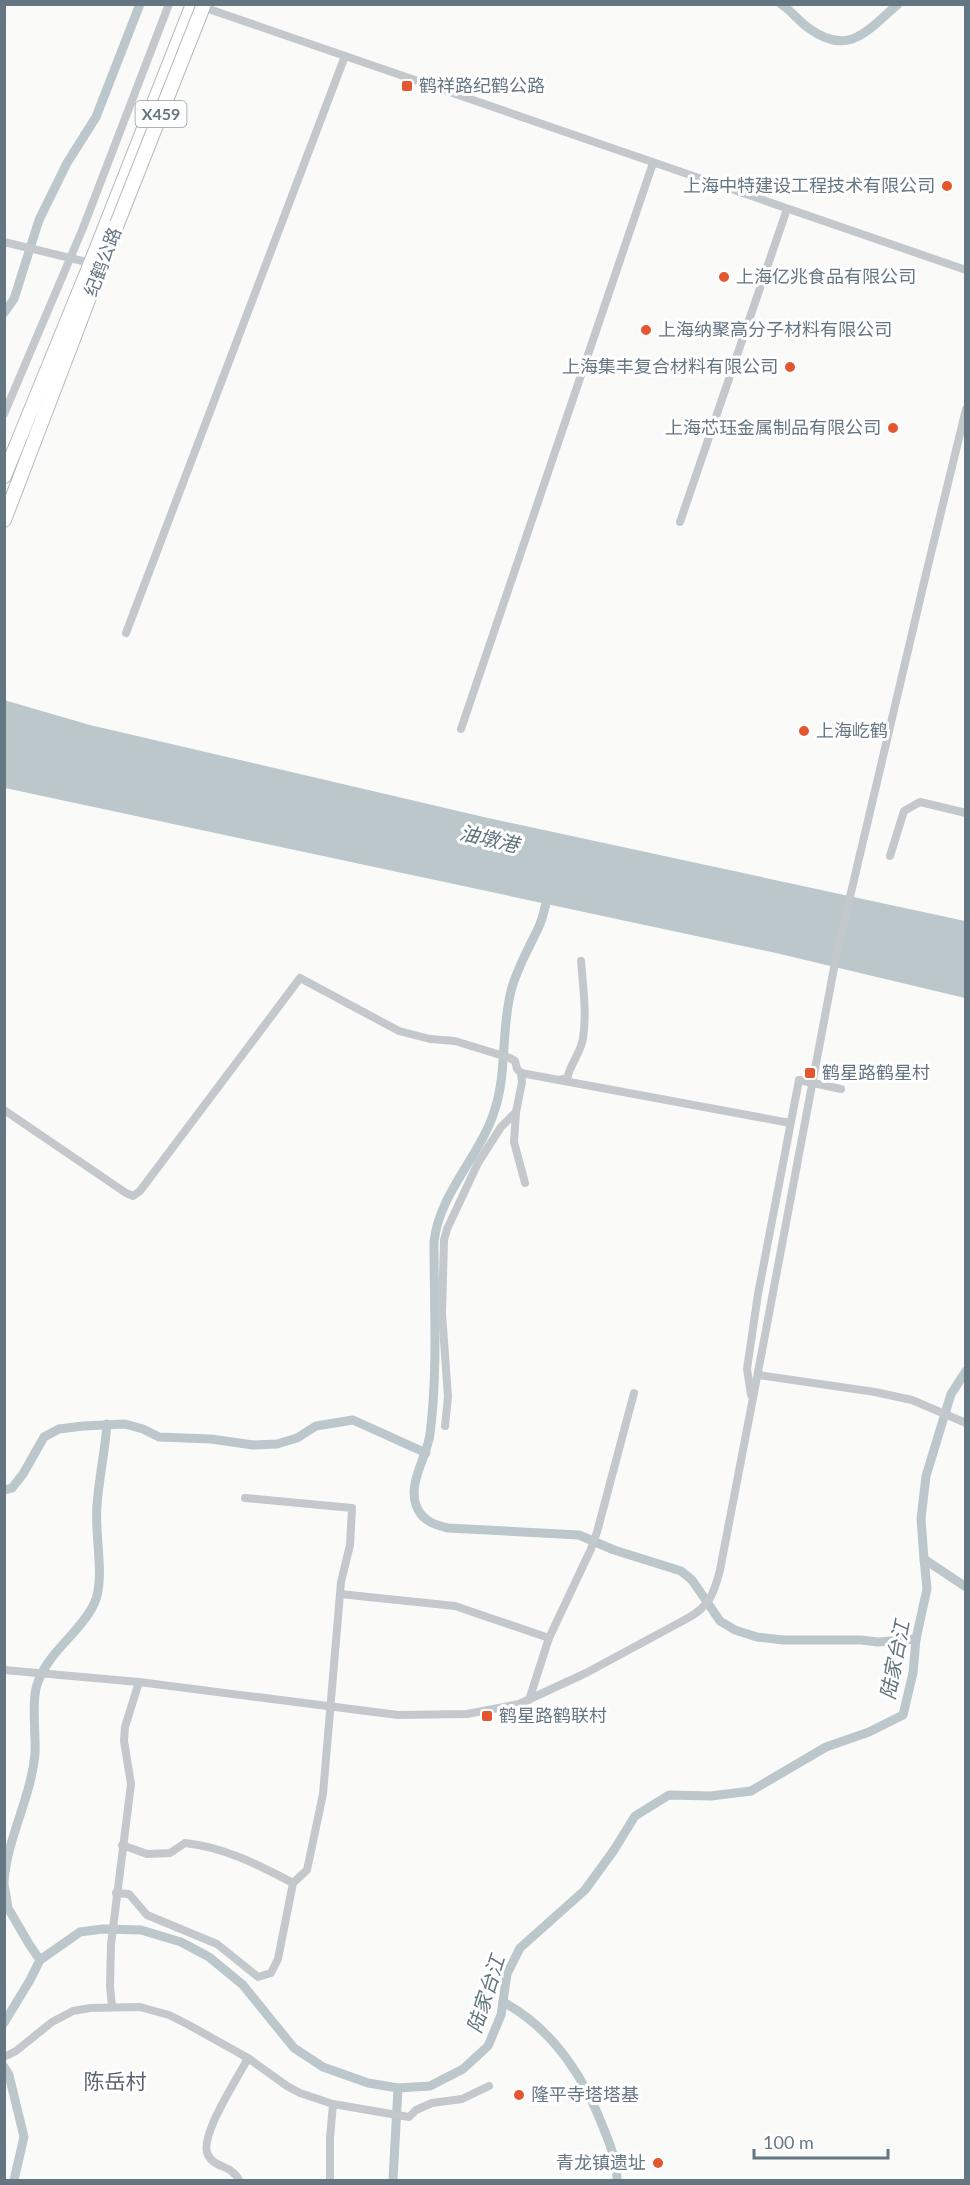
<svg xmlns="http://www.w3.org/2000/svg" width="970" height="2185" font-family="Lato,'Noto Sans SC',sans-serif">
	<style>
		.water { fill: #bbc7cb }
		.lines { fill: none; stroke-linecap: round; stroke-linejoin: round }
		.canal { stroke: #bbc7cb; stroke-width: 9 }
		.primary-casing { stroke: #b5babe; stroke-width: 16 }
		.minor { stroke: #c3c8cc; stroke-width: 8 }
		.primary { stroke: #fff; stroke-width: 14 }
		.primary-bridge-casing { stroke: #b5babe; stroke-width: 16; stroke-linecap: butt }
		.minor-bridge { stroke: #c3c8cc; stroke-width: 8 }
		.primary-bridge { stroke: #fff; stroke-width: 14 }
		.poi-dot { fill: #e4572e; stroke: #fff; stroke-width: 2 }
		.labels { text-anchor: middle; stroke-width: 6; stroke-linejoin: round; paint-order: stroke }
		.shield { fill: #fff; stroke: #939fa8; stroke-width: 1.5 }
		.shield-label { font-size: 16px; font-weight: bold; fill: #657683 }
		.poi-label { font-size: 18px; fill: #657683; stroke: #fff; text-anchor: start }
		.street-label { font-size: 18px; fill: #657683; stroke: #fff }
		.water-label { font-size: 20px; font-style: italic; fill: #60757c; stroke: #fff }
		.quarter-label { font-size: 21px; fill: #57646e; stroke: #fff }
	</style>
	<rect width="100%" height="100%" fill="#fafaf8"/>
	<!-- water -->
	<polygon class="water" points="4,700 90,725 488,818 965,921 965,998 776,953 5,788"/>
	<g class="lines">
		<!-- canal -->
		<g class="canal">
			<path d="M 781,4 C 792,11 799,22 810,29 C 849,57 868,30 898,4"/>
			<polyline points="4,313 14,299 39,220 67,163 96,117 140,4"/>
			<path d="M 548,893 C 546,903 544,914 540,924 C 530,947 517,967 511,991 C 501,1030 507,1072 495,1109 C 481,1156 439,1193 434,1242 C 434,1306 438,1371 430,1434 C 427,1457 408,1482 416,1505 C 421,1520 434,1525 448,1528 L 579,1535 L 614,1550 L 681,1571 L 692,1580 L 720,1621 L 735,1630 L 757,1637 L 783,1640 L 861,1640 L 878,1642 L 916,1639"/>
			<polyline points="966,1371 951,1394 926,1476 921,1519 924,1559 966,1587"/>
			<polyline points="4,1490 12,1488 23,1474 44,1437 59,1429 83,1426 125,1424 143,1429 159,1437 211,1439 253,1445 277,1444 297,1438 316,1426 353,1420 426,1453"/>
			<path d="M 4,1882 C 7,1838 31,1798 35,1754 C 36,1734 31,1698 38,1682 C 49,1651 80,1633 94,1604 C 106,1579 94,1535 97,1505 C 99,1478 105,1451 107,1424"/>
			<polyline points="4,1884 8,1908 29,1944 40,1960"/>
			<path d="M 503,2002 C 553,2029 583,2075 603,2127 C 610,2144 617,2162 617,2180"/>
			<polyline points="4,2023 30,1980 40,1960 80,1932 103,1929 141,1930 181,1942 209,1957 243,1985 294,2048 323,2067 368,2083 398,2088 430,2086 463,2069 488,2046 501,2015 507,1974 520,1948 585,1890 614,1850 635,1816 669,1795 711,1796 751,1791 826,1747 869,1732 903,1715 913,1673 916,1639 927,1589 924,1559"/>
			<polyline points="4,2067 9,2075 24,2137 14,2180"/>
			<polyline points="393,2180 398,2088"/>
		</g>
		<!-- primary casing -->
		<g class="primary-casing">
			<g id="primary">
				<polyline points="4,476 91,263 193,4"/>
				<polyline points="4,520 117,224"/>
			</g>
		</g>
		<!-- minor -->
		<g class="minor">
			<polyline points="200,6 966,270"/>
			<polyline points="4,242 91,263"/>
			<polyline points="4,414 83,228 169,4"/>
			<polyline points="680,522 787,209"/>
			<polyline points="926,574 966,409"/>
			<polyline points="126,633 345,56"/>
			<polyline points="461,729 653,163"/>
			<polyline points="890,856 904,811 920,802 966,813"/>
			<path d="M 562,1079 L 567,1079 C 570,1064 581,1053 583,1038 C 587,1013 583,987 581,961"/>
			<polyline points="4,1110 126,1193 133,1196 140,1191 300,978 399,1031 430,1039 455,1041 510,1058 515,1061 517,1069 521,1073 790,1123"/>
			<polyline points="516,1112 514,1142 525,1183"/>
			<polyline points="758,1375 875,1392 912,1400 966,1423"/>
			<polyline points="751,1395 747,1369 758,1294 799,1080 841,1089"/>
			<polyline points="445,1426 448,1397 442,1313 444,1240 447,1229 478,1163 501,1127 516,1112 522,1082 521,1073"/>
			<polyline points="340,1594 455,1606 549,1638"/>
			<path d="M 4,1670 L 139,1682 L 398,1715 L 467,1714 L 519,1704 L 586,1673 L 688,1618 C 710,1606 714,1593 720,1570 L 762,1351"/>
			<polyline points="529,1700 549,1638 591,1549 597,1532 634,1393"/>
			<path d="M 122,1845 L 147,1854 L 170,1853 L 185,1843 C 224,1847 259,1865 293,1883"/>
			<polyline points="116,1893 129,1894 147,1915 217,1944 258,1977 271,1973 278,1959 293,1883 307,1870 323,1794 341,1582 350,1545 352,1508 245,1498"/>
			<polyline points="112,2006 110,1986 111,1944 131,1784 124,1741 125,1727 139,1682"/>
			<polyline points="4,2057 16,2051 52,2022 73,2011 90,2008 140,2007 169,2015 187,2024 248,2058 287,2086 300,2093 333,2104 409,2117 416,2110 432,2103 462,2099 489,2086"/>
			<path d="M 239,2180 C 232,2165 214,2168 208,2155 C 198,2137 239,2076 248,2058"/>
			<polyline points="330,2180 330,2138 333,2104"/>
		</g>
		<!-- primary -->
		<use href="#primary" class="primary"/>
		<!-- primary-bridge casing -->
		<g class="primary-bridge-casing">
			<polyline id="primary-bridge" points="117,224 204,4"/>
		</g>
		<!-- minor-bridge -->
		<polyline class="minor-bridge" points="762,1351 837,952 926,574"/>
		<!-- primary-bridge -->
		<use href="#primary-bridge" class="primary-bridge"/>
	</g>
	<!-- markers -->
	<g class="poi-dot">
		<rect x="401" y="80" width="12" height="12" rx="3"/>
		<circle cx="947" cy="186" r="6"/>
		<circle cx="724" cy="277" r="6"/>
		<circle cx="646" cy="330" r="6"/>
		<circle cx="790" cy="367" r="6"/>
		<circle cx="893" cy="428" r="6"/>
		<circle cx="804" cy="731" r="6"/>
		<rect x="804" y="1067" width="12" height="12" rx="3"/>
		<rect x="481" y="1710" width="12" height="12" rx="3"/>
		<circle cx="519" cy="2095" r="6"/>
		<circle cx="658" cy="2163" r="6"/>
	</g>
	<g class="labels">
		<!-- shield labels -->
		<rect class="shield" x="135.5" y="101" width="51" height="26" rx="4.5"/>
		<g class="shield-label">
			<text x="161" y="120">X459</text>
		</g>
		<!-- poi labels -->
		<g class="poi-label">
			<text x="419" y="92">鹤祥路纪鹤公路</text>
			<text x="935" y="192" text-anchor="end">上海中特建设工程技术有限公司</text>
			<text x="736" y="283">上海亿兆食品有限公司</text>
			<text x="658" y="336">上海纳聚高分子材料有限公司</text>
			<text x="778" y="373" text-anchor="end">上海集丰复合材料有限公司</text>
			<text x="881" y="434" text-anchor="end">上海芯珏金属制品有限公司</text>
			<text x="816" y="737">上海屹鹤</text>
			<text x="822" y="1079">鹤星路鹤星村</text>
			<text x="499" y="1722">鹤星路鹤联村</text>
			<text x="531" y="2101">隆平寺塔塔基</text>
			<text x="646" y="2169" text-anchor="end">青龙镇遗址</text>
		</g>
		<!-- street labels -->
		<g class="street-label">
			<text transform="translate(103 262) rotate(-69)" y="6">纪鹤公路</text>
		</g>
		<!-- water labels -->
		<g class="water-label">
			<text transform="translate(489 839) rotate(13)" y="7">油墩港</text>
			<text transform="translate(895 1660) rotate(-79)" y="7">陆家台江</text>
			<text transform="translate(486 1994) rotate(-72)" y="7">陆家台江</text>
		</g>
		<!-- quarter labels -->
		<g class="quarter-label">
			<text x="115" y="2089">陈岳村</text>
		</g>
	</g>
	<!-- border -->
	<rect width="970" height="2185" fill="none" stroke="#657683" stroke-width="12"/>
	<!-- scale -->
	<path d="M754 2149v9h134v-9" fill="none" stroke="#657683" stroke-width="3"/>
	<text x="763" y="2149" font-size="18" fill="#657683" stroke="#ffffff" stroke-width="4.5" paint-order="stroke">100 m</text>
</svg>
